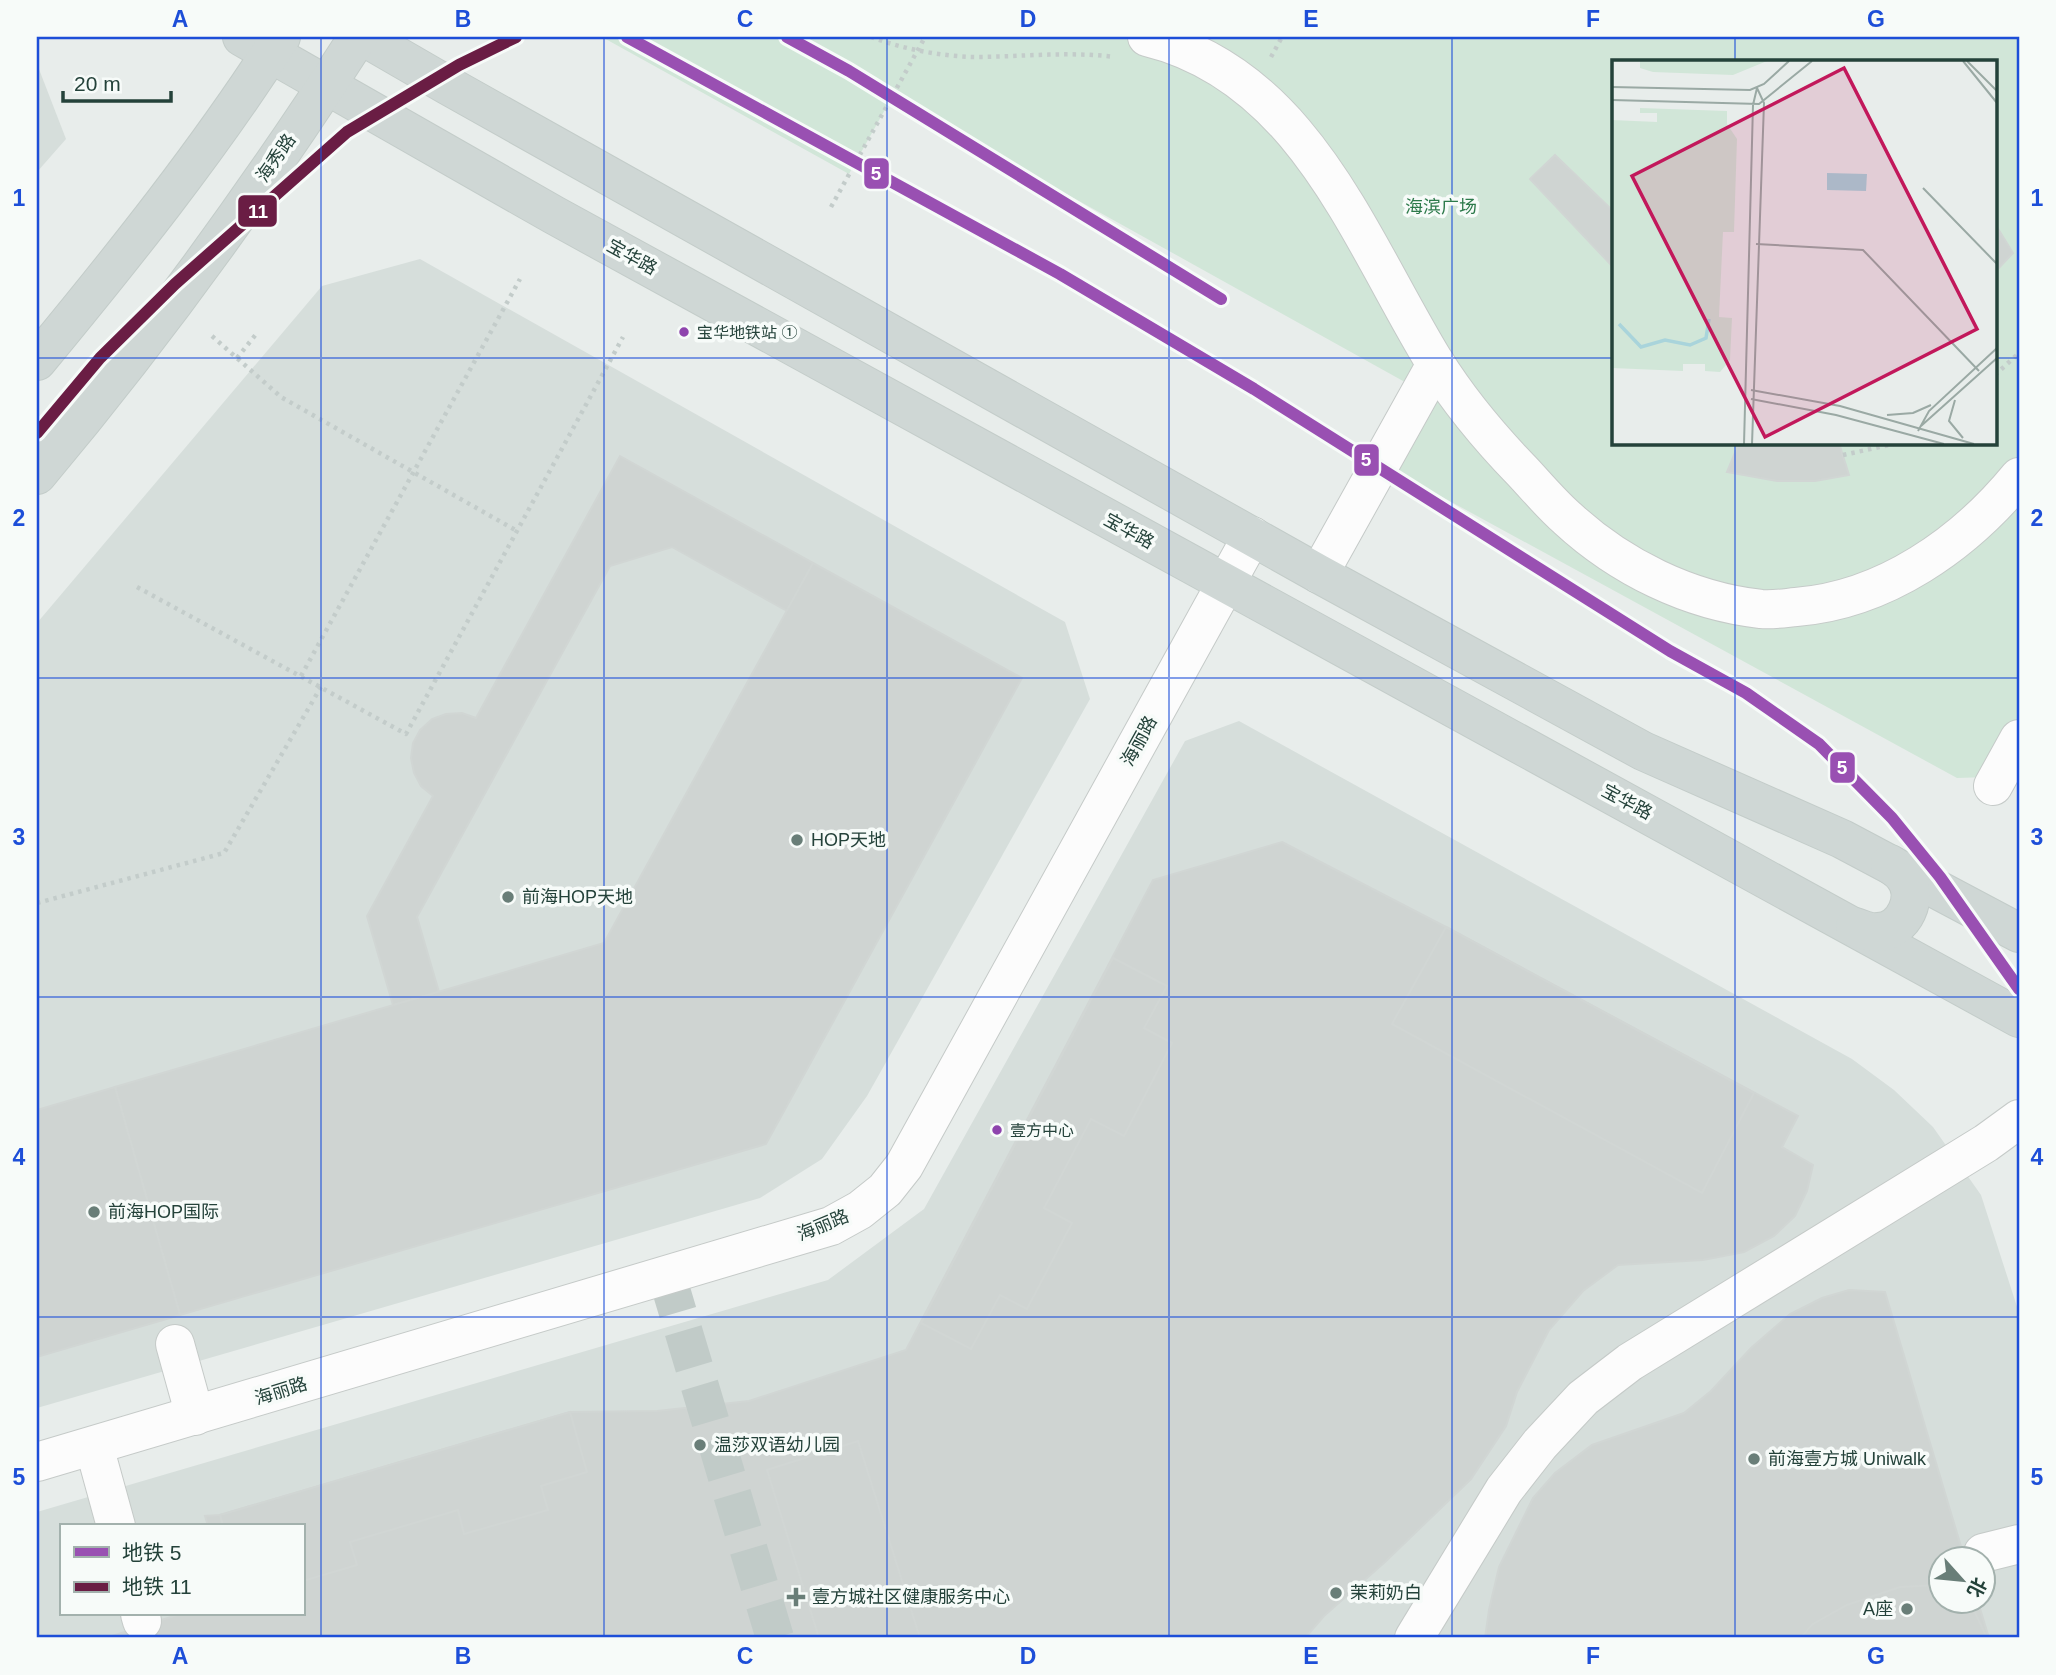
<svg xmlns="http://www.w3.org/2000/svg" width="2056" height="1675" font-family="Helvetica,'Noto Sans SC',sans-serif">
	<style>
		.built { fill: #d6dedb; fill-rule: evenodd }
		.green { fill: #d1e6d8; fill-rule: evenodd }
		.building { fill: #cfd4d2; stroke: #d1d6d4; stroke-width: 2 }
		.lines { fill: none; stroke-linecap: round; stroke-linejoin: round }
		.minor-tunnel { stroke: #c1cbc8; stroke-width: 38; stroke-dasharray: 38 19; stroke-linecap: butt }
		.minor-casing { stroke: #c5cac8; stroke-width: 40 }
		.major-casing { stroke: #c3ccc9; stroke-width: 40 }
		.path { stroke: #c3ccca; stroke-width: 4.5; stroke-dasharray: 3.5 5; stroke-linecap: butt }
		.minor { stroke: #fcfcfc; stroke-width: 38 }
		.major { stroke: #cfd7d5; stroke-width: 38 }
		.metro-1-casing { stroke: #f7fbf9; stroke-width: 18 }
		.metro-2-casing { stroke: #f7fbf9; stroke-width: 18 }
		.metro-1 { stroke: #9950b2; stroke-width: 12 }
		.metro-2 { stroke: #6a1d44; stroke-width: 12 }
		.grid { fill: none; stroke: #1d4ed8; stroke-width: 2; stroke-opacity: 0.55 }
		.bus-dot { fill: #8e44ad; stroke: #f7fbf9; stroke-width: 2.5 }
		.poi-dot { fill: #697e78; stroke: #f7fbf9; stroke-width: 2.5 }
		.labels { text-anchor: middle; stroke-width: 7; stroke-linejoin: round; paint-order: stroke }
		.bus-label { font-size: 16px; fill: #24423a; stroke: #f7fbf9; text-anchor: start }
		.street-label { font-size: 18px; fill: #24423a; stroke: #f7fbf9 }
		.park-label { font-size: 18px; fill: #2d7a4b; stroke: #f7fbf9 }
		.poi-label { font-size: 18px; fill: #24423a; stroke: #f7fbf9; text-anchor: start }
		.inset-river { fill: none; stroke: #a9d4db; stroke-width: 3.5 }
		.inset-road { fill: none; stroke: #9aa9a4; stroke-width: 2 }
		.view { fill: #c2185b; fill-opacity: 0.15; stroke: #c2185b; stroke-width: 3.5 }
		.inset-edge { fill: none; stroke: #24423a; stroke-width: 3.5 }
		.line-badge { stroke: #f7fbf9; stroke-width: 2.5 }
		.badge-label { font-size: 19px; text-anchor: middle; font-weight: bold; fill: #fff }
		.neatline { fill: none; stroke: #1d4ed8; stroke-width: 2.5 }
		.grid-label { font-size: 23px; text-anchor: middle; font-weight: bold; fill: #1d4ed8 }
	</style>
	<rect width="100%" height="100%" fill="#e8edeb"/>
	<!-- built -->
	<g class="built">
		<polygon points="37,64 66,139 37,172"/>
		<polygon points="420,259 1065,622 1090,699 867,1096 822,1159 760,1198 37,1408 37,623 322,286"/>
		<path d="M 1239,721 L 1852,1059 L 1894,1090 L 1933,1127 L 1981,1195 L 2019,1313 L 2019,1638 L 37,1638 L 37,1512 L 828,1280 L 924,1209 L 1185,741 ZM 61,1526 L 303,1526 L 303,1614 L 61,1614 ZM 1940,1560 L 1982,1560 L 1982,1602 L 1940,1602 Z"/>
	</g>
	<!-- green -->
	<path class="green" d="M 602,37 L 2019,37 L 2019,776 L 1957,778 L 1380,463 L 1421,391 L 892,97 L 849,174 ZM 1613,61 L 1995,61 L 1995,443 L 1613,443 Z"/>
	<!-- building -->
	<g class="building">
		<polygon points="1555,155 1613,211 1613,267 1530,179"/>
		<polygon points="1997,227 2013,253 1995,272 1995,229"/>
		<polygon points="1739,443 1839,443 1849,475 1815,481 1777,481 1727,472"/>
		<polygon points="620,456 813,563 787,611 672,547 610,566 417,917 439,992 393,1005 367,916 433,796 421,786 414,773 411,758 413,743 420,730 432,719 446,714 462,713 476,718"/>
		<polygon points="813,563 1022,678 766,1144 180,1315 115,1087 604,943"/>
		<polygon points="1282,842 1446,927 1798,1116 1782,1147 1813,1165 1807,1191 1795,1216 1774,1236 1744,1252 1703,1260 1618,1265 1583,1291 1549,1330 1517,1392 1506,1426 1471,1479 1385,1562 1324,1616 1305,1638 106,1638 180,1614 303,1614 303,1526 208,1526 205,1516 220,1515 570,1412 657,1411 749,1401 906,1350 1153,880"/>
		<polygon points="1446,927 1754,1093 1702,1193 1392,1024"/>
		<polygon points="1113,958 1167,986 1144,1028 1172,1043 1124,1136 1091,1119 1044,1208 1072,1223 1027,1309 1000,1295 971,1349 921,1323"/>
		<polygon points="115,1087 180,1315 37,1357 37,1110"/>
		<polygon points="1849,1290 1885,1292 1965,1560 1940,1560 1940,1602 1978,1602 1989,1638 1485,1638 1489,1610 1499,1567 1533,1498 1555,1473 1592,1445 1684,1413 1711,1391 1751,1348 1790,1314 1822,1298"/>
		<polygon points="570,1412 587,1472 541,1486 548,1510 464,1534 458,1510 350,1542 357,1565 303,1581 303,1526 223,1526 220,1515"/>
		<polygon points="858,1441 920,1638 819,1638 767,1470"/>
		<polygon points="1938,1585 1940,1585 1940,1602 1970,1602 1987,1638 1800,1638 1813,1624 1847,1605 1900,1587"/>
	</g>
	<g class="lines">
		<!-- minor-tunnel -->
		<polyline class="minor-tunnel" points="667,1276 775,1638"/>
		<!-- minor casing -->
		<g class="minor-casing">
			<g id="minor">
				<path d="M 1147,37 C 1303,75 1359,238 1434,361 C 1459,401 1490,438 1522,471 C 1537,487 1551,504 1567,518 C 1620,567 1689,601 1761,609 C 1773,610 1785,608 1796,607 C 1885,600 1964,544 2019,477"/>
				<polyline points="1319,574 1436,364"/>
				<polyline points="1993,786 2019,739"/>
				<polyline points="175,1344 195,1416"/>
				<polyline points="94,1446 116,1526"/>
				<polyline points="37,1462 831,1226 860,1210 885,1190 904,1166 1252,536"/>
				<polyline points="1983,1553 2019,1544"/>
				<polyline points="140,1614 142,1621"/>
				<polyline points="1414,1638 1504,1490 1540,1444 1583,1398 1630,1362 1986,1143 2019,1119"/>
			</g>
		</g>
		<!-- major casing -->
		<g class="major-casing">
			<g id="major">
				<polyline points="242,37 554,215 2019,1018"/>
				<polyline points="364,37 447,85 1319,574 1643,751 1842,839 2019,933"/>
				<path d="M 37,361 C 123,257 208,151 281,37"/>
				<path d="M 37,475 C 153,337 260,189 358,37"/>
				<path d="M 1855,927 C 1862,929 1869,933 1877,932 C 1904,932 1921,896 1903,875 C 1900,871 1894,867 1890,864"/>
			</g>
		</g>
		<!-- path -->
		<g class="path">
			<path d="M 871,37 C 903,49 940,56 973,57 C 1021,57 1067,51 1115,57"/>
			<polyline points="1271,57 1282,37"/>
			<polyline points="831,207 925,37"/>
			<polyline points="212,336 281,397 517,531"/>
			<polyline points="237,358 257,333"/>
			<polyline points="1995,375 2019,353"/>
			<polyline points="1843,455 1898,443"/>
			<polyline points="137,587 406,734 623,337"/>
			<polyline points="301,676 520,279"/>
			<polyline points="37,903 224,853 321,687"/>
		</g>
		<!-- minor -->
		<use href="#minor" class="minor"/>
		<!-- major -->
		<use href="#major" class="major"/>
		<!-- metro-1 casing -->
		<g class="metro-1-casing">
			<g id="metro-1">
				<polyline points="627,37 1060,274 1254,389 1670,651 1746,693 1819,744 1892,818 1940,877 2019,989"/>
				<polyline points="787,37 849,71 1221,299"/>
			</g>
		</g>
		<!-- metro-2 casing -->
		<g class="metro-2-casing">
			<polyline id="metro-2" points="37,433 100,358 175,284 347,132 459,65 516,37"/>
		</g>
		<!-- metro-1 -->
		<use href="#metro-1" class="metro-1"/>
		<!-- metro-2 -->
		<use href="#metro-2" class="metro-2"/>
	</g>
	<!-- grid -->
	<path class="grid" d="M 321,37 L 321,1638M 604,37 L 604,1638M 887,37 L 887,1638M 1169,37 L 1169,1638M 1452,37 L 1452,1638M 1735,37 L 1735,61M 37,358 L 1613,358M 1995,358 L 2019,358M 1735,443 L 1735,1638M 37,678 L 2019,678M 37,997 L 2019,997M 37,1317 L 2019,1317"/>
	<!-- markers -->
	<g class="bus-dot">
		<circle cx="684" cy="332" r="6"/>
		<circle cx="997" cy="1130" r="6"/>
	</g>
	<g class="poi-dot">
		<circle cx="797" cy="840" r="7"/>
		<circle cx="508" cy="897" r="7"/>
		<circle cx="94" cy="1212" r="7"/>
		<circle cx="700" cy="1445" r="7"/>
		<circle cx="1754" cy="1459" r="7"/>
		<circle cx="1336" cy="1593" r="7"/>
		<path d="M792.5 1586.5h7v7h7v7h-7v7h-7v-7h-7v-7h7z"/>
		<circle cx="1907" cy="1609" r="7"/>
	</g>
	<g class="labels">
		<!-- bus labels -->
		<g class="bus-label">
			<text x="697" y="338">宝华地铁站 ①</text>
			<text x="1010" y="1136">壹方中心</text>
		</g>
		<!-- street labels -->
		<g class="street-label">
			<text transform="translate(276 158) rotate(-55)" y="6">海秀路</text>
			<text transform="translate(632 257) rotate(29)" y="6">宝华路</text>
			<text transform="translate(1129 531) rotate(29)" y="6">宝华路</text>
			<text transform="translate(1139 741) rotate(-61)" y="6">海丽路</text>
			<text transform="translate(1627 802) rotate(28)" y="6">宝华路</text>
			<text transform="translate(823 1225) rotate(-22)" y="6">海丽路</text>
			<text transform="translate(281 1391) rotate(-17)" y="6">海丽路</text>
		</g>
		<!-- park labels -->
		<g class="park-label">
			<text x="1441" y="213">海滨广场</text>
		</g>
		<!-- poi labels -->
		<g class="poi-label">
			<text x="811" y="846">HOP天地</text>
			<text x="522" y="903">前海HOP天地</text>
			<text x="108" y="1218">前海HOP国际</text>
			<text x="714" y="1451">温莎双语幼儿园</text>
			<text x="1768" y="1465">前海壹方城 Uniwalk</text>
			<text x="1350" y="1599">茉莉奶白</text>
			<text x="812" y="1603">壹方城社区健康服务中心</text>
			<text x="1893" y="1615" text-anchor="end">A座</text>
		</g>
	</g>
	<!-- overview -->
	<g transform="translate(1612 60)">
		<rect width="385" height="385" fill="#e8edeb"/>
		<path d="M 28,1 L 155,1 L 121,15 L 41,12 L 28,8 ZM 28,48 L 115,51 L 115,64 L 125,79 L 122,172 L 111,172 L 107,257 L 120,258 L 118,300 L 108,312 L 93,311 L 93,304 L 71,304 L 71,311 L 0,308 L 0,60 L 45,62 L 45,53 L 28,53 Z" fill="#d1e6d8"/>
		<path d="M 215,113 L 255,114 L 254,131 L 215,130 Z" fill="#a9d4db"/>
		<path class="inset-river" d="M 7,264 L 29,287 L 53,280 L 78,285 L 94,278 L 97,259"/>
		<path class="inset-road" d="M 351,1 L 385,43M 355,1 L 385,31M 0,27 L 138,30 L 152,24 L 177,1M 0,40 L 147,44 L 200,1M 311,128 L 385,204M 144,184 L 251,190 L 367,311M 139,330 L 228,346 L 362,384M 139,339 L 224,355 L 332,384M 343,340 L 337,361 L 351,378M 275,355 L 301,353 L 319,345M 309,366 L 385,298M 306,371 L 317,351 L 385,288M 132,384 L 141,45 L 145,28M 140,384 L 152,43 L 145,28"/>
		<path class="view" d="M 232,8 L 365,269 L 153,377 L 20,116 Z"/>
		<rect width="385" height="385" class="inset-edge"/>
	</g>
	<g class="line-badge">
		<rect x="863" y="157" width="27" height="33" rx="7" fill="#9950b2"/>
		<rect x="237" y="194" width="41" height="34" rx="7" fill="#6a1d44"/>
		<rect x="1353" y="443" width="27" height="34" rx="7" fill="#9950b2"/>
		<rect x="1829" y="751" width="27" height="33" rx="7" fill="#9950b2"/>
	</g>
	<g class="badge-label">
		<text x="876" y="180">5</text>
		<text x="258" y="218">11</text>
		<text x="1366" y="466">5</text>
		<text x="1842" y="774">5</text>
	</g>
	<!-- border -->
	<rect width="2056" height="1675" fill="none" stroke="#f7fbf9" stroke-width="77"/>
	<!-- legend -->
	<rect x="60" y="1524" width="245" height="91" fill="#f7fbf9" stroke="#a3b1ad" stroke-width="2"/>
	<rect x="74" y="1547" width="35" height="10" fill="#9950b2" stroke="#a3b1ad" stroke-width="2"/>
	<text x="122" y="1560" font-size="21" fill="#24423a">地铁 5</text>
	<rect x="74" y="1582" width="35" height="10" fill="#6a1d44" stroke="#a3b1ad" stroke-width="2"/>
	<text x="122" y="1594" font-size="21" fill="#24423a">地铁 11</text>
	<!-- north arrow -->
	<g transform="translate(1962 1580) rotate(117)"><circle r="33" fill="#f7fbf9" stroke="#a3b1ad" stroke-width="2"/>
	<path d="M0-5L12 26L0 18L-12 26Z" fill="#697e78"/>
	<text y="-10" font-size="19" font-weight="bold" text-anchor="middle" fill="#24423a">北</text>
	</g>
	<!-- scale -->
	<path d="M63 91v10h108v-10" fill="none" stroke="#24423a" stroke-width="3.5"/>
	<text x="74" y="91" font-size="21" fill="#24423a" stroke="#f7fbf9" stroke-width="5" paint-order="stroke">20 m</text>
	<rect x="38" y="38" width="1980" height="1598" class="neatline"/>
	<g class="grid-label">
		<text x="180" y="27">A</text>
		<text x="463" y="27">B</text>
		<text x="745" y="27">C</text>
		<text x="1028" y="27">D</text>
		<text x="1311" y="27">E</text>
		<text x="1593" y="27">F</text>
		<text x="1876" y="27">G</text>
		<text x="19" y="206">1</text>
		<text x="2037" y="206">1</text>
		<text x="19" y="526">2</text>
		<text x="2037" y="526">2</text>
		<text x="19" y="845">3</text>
		<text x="2037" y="845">3</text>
		<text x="19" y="1165">4</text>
		<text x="2037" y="1165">4</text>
		<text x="19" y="1485">5</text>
		<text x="2037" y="1485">5</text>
		<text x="180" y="1664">A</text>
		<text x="463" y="1664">B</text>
		<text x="745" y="1664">C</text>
		<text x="1028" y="1664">D</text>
		<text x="1311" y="1664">E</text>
		<text x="1593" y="1664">F</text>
		<text x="1876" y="1664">G</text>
	</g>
</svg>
